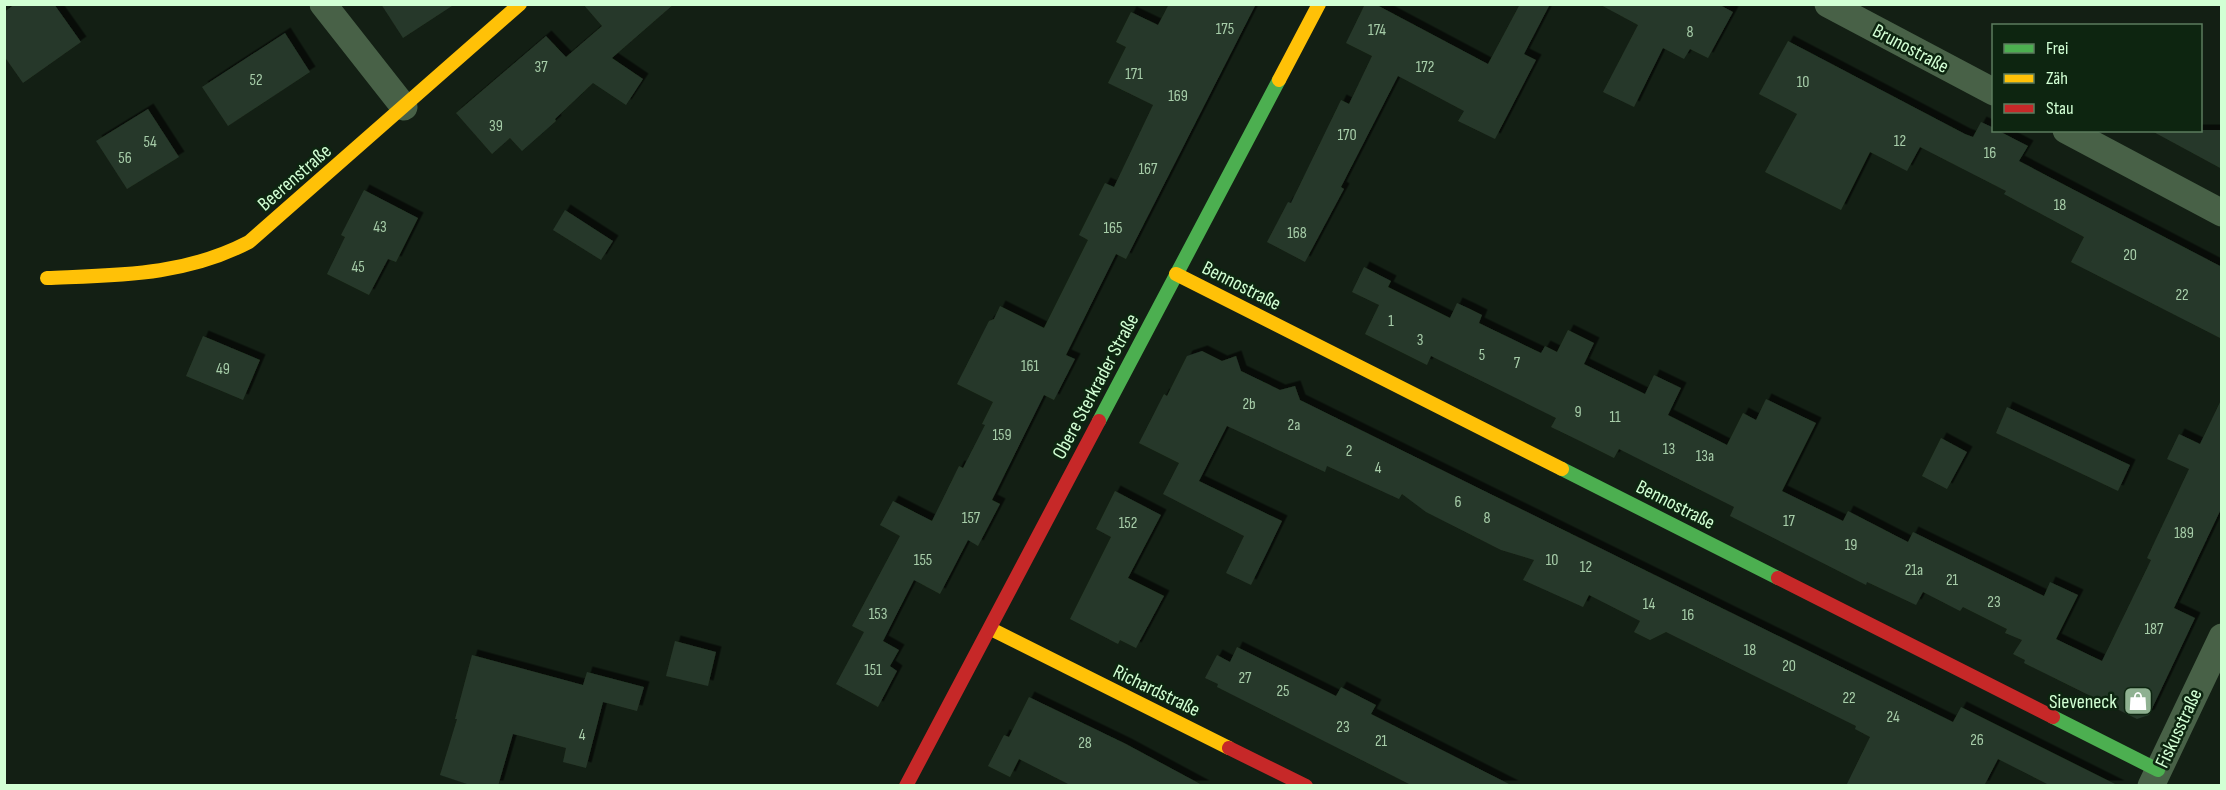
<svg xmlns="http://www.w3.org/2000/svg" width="2226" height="790" font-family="'Sofia Sans Condensed',sans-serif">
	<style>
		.building { fill: #273829; filter: url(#shadow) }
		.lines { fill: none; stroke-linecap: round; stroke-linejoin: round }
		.street { stroke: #486147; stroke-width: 27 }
		.fast { stroke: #4caf50; stroke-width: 14 }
		.slow { stroke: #ffc107; stroke-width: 14 }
		.jam { stroke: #c62828; stroke-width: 14 }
		.labels { text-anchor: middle; stroke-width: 5; stroke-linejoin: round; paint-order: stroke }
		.number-label { font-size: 16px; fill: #a7cda9 }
		.street-label { font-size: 20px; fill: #d2ffd4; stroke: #0d2510 }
		.poi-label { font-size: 20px; fill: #d2ffd4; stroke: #0d2510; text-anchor: end }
	</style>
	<defs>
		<filter id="shadow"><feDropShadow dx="5.5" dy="-5.5" stdDeviation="0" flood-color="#0009"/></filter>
	</defs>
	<rect width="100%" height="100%" fill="#131f14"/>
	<!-- building -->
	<g class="building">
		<polygon points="15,4 54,4 81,42 23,83 4,56 4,12"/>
		<polygon points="381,4 455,4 403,38"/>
		<polygon points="583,4 674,4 612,58 643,79 626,105 593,83 555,119 556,121 522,151 510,138 492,154 456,113 546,36 566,57 602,26"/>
		<polygon points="1169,4 1256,4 1126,259 1116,254 1066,355 1075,359 1054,400 1044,395 992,500 1000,504 978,546 968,540 940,594 914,580 883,641 899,650 890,666 897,671 878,707 836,684 864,632 852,626 900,536 880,525 893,501 932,521 959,466 963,468 985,425 982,424 993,402 957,384 989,321 994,319 1000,306 1044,328 1088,240 1079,235 1105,183 1114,187 1153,105 1108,83 1126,47 1116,42 1131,12 1158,25"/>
		<polygon points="1365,4 1375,4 1488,64 1520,4 1550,4 1524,54 1536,60 1495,139 1458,121 1464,111 1398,76 1341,187 1344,189 1305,262 1267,242 1288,202 1291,203 1341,100 1349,104 1372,56 1346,43"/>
		<polygon points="1599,4 1718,4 1733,12 1708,58 1690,49 1684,59 1663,48 1634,107 1603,92 1638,25"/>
		<polygon points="285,33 310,72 228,126 202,87"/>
		<polygon points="1788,41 1965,134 1973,137 1981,122 1994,128 1994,130 1997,130 2028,146 2019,161 2222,267 2222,339 2071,262 2084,237 2004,194 2006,191 1920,147 1907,171 1870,152 1841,210 1765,172 1797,114 1759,94"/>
		<polygon points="148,109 179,157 127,189 96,141"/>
		<polygon points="2150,130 2222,130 2222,169"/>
		<polygon points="364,190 418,218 396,262 388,259 369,295 327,274 345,237 341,235"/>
		<polygon points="565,210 613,241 601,260 553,230"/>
		<polygon points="1364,267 1391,281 1388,287 1450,318 1457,303 1470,309 1482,315 1479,323 1541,353 1545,346 1557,352 1568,330 1594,343 1584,364 1645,394 1654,375 1681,388 1668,415 1727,445 1743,413 1756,420 1766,399 1816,423 1782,491 1843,521 1848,511 1908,542 1913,532 2044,596 2050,582 2078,595 2056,639 2102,661 2151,560 2147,558 2189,469 2167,459 2179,434 2200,444 2222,398 2222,507 2174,608 2195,618 2149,715 2137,719 2024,663 2025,660 2013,654 2022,640 2005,633 2007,629 1963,607 1960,611 1923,592 1916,605 1867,582 1866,585 1730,516 1734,507 1619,449 1614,458 1582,442 1551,427 1556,418 1431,356 1427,365 1365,334 1379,305 1352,292"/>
		<polygon points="203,336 260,360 243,400 186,376"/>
		<polygon points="1202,351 1222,361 1236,356 1241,371 1280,390 1295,386 1300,400 1953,722 1961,707 2119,786 2051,786 1998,759 1984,786 1846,786 1870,737 1855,729 1856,726 1666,632 1650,640 1634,632 1640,621 1589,595 1583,607 1523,580 1534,560 1501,550 1426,512 1402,494 1399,499 1327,466 1325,472 1227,426 1199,481 1282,521 1251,585 1226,573 1244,536 1163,494 1179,463 1139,443 1164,394 1167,396 1187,356"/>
		<polygon points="2007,407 2130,465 2118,491 1996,433"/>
		<polygon points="1941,438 1967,452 1947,489 1922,476"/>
		<polygon points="1115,491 1161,515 1128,578 1164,596 1136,648 1120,640 1118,644 1070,619 1111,537 1096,529"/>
		<polygon points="675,641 716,652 708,686 666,676"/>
		<polygon points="1237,647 1336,696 1341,687 1376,705 1371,714 1513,786 1413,786 1217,687 1218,684 1205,678 1217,655 1230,662"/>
		<polygon points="472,655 583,685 587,672 644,687 637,711 603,702 586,768 563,762 566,748 513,734 498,786 473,786 440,775 457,719 455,719"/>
		<polygon points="1029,697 1126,744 1204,786 1072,786 1019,759 1010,777 988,766 1004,735 1009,737"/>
	</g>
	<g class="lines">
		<!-- street -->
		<g class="street">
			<polyline points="323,4 404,107"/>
			<polyline points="1828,4 1994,92"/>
			<polyline points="2066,130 2222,213"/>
			<polyline points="2151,786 2222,637"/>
		</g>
		<!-- fast -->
		<g class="fast">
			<polyline points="1099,421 1279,80"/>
			<polyline points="1562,469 1778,578"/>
			<polyline points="2053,717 2158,770"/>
		</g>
		<!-- slow -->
		<g class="slow">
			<polyline points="1279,80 1319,4"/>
			<polyline points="1176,274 1562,469"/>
			<path d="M 47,278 C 118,275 184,276 249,242 L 520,4"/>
			<polyline points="991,629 1229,748"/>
		</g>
		<!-- jam -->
		<g class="jam">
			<polyline points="1778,578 2053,717"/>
			<polyline points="1229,748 1306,786"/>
			<polyline points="906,786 1099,421"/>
		</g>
	</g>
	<!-- icons -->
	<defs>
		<g id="shop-square" transform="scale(1.5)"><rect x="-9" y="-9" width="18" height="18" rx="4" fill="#8fb191" stroke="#0d2510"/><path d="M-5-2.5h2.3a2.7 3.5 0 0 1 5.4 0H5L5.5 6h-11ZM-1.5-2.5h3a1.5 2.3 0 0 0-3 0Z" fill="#fff"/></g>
	</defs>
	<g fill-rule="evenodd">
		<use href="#shop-square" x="2138" y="701"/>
	</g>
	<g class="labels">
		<!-- number labels -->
		<g class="number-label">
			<text x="1225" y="34">175</text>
			<text x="1377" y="35">174</text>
			<text x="1690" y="37">8</text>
			<text x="541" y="72">37</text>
			<text x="1425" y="72">172</text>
			<text x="1134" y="79">171</text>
			<text x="256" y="85">52</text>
			<text x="1803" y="87">10</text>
			<text x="1178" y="101">169</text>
			<text x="496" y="131">39</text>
			<text x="1347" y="140">170</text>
			<text x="1900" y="146">12</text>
			<text x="150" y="147">54</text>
			<text x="1990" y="158">16</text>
			<text x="125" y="163">56</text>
			<text x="1148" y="174">167</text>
			<text x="2060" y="210">18</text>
			<text x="380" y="232">43</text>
			<text x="1113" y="233">165</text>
			<text x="1297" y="238">168</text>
			<text x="2130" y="260">20</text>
			<text x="358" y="272">45</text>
			<text x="2182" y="300">22</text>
			<text x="1391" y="326">1</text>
			<text x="1420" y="345">3</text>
			<text x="1482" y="360">5</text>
			<text x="1517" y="368">7</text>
			<text x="1030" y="371">161</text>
			<text x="223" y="374">49</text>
			<text x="1249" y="409">2b</text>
			<text x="1578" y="417">9</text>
			<text x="1615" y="422">11</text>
			<text x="1294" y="430">2a</text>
			<text x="1002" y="440">159</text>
			<text x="1669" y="454">13</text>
			<text x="1349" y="456">2</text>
			<text x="1705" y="461">13a</text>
			<text x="1378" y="473">4</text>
			<text x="1458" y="507">6</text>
			<text x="971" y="523">157</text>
			<text x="1487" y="523">8</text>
			<text x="1789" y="526">17</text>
			<text x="1128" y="528">152</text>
			<text x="2184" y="538">189</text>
			<text x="1851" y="550">19</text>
			<text x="923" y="565">155</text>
			<text x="1552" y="565">10</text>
			<text x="1586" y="572">12</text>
			<text x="1914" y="575">21a</text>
			<text x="1952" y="585">21</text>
			<text x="1994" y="607">23</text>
			<text x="1649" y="609">14</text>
			<text x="878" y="619">153</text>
			<text x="1688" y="620">16</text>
			<text x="2154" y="634">187</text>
			<text x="1750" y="655">18</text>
			<text x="1789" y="671">20</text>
			<text x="873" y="675">151</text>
			<text x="1245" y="683">27</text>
			<text x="1283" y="696">25</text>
			<text x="1849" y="703">22</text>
			<text x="1893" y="722">24</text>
			<text x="1343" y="732">23</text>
			<text x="582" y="740">4</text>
			<text x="1977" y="745">26</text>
			<text x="1381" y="746">21</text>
			<text x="1085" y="748">28</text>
		</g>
		<!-- street labels -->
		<g class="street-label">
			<text transform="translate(1911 48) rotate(28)" y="7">Brunostraße</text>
			<text transform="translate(294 177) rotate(-41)" y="7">Beerenstraße</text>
			<text transform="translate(1242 285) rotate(27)" y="7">Bennostraße</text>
			<text transform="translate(1095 386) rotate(-62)" y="7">Obere Sterkrader Straße</text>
			<text transform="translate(1676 504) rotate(27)" y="7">Bennostraße</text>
			<text transform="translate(1157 690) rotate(26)" y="7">Richardstraße</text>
			<text transform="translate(2178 728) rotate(-65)" y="7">Fiskusstraße</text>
		</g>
		<!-- poi labels -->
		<g class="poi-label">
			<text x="2117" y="708">Sieveneck</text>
		</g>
	</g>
	<!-- border -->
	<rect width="2226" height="790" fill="none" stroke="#d2ffd4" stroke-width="12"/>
	<!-- legend -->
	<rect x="1992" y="24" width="210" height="108" fill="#0d2510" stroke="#5c7c5e" stroke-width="1.5"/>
	<rect x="2004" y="44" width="30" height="9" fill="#4caf50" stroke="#5c7c5e" stroke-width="1.5"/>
	<text x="2046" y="54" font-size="18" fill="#d2ffd4">Frei</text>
	<rect x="2004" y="74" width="30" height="9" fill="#ffc107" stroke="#5c7c5e" stroke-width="1.5"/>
	<text x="2046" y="84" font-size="18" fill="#d2ffd4">Zäh</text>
	<rect x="2004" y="104" width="30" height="9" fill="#c62828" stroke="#5c7c5e" stroke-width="1.5"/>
	<text x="2046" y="114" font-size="18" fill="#d2ffd4">Stau</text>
</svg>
